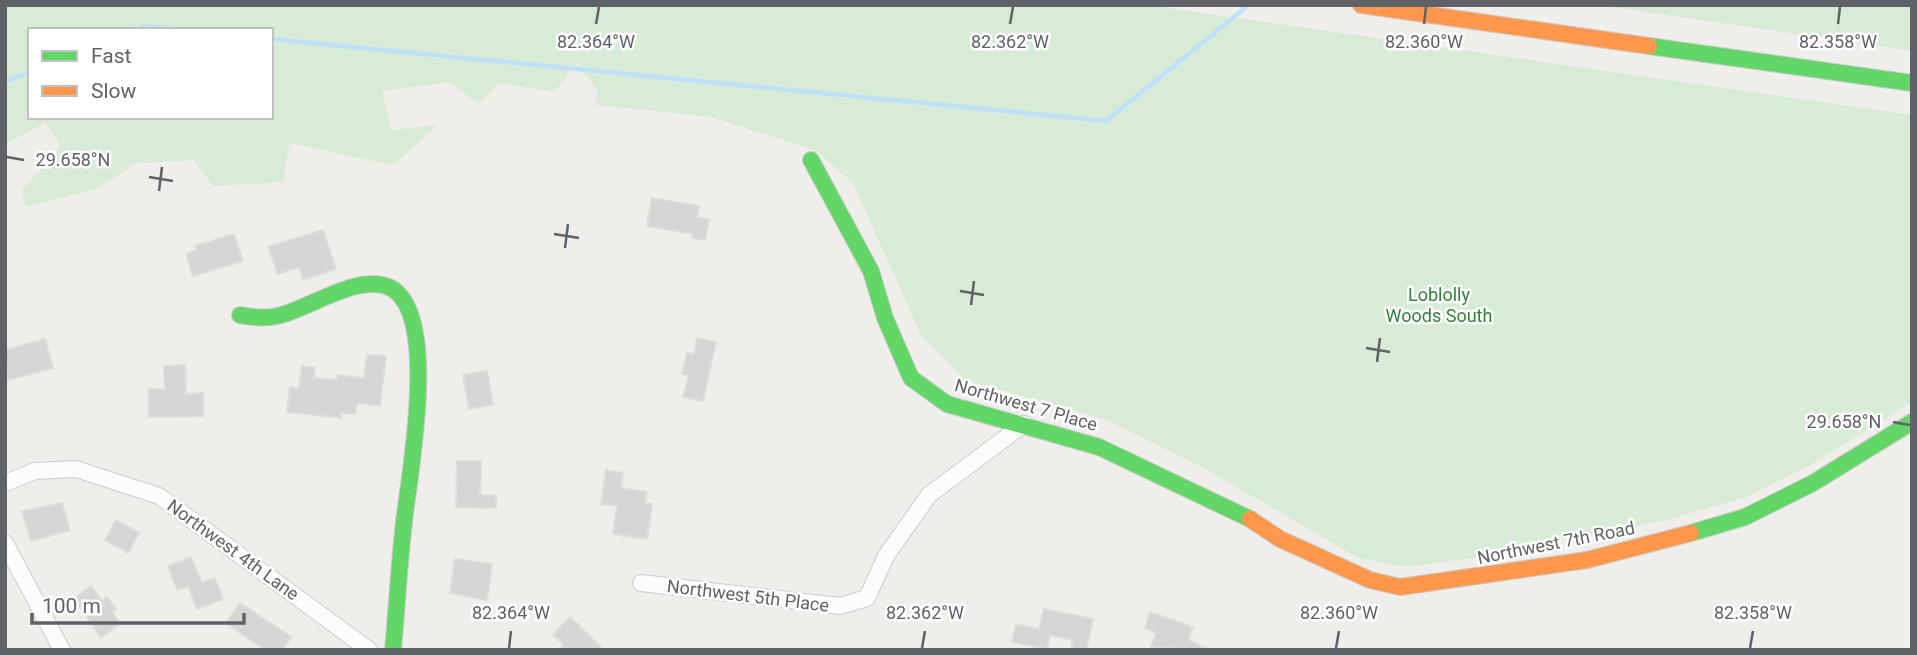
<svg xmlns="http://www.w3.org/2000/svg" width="1917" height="655" font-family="Roboto,sans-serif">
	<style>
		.green { fill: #d8ebd6; fill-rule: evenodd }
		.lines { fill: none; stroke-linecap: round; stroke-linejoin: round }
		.stream { stroke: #bfe0f9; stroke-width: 4.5 }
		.building { fill: #d6d5d3; stroke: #deddd9; stroke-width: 2 }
		.street-casing { stroke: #cbcccc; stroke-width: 18 }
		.fast-casing { stroke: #cacacb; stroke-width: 18 }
		.slow-casing { stroke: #cacacb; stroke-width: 18 }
		.street { stroke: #fdfcfc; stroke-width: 16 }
		.fast { stroke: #63d668; stroke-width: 16 }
		.slow { stroke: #ff974d; stroke-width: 16 }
		.ticks { fill: none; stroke: #5f6368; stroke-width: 2.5 }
		.labels { text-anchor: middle; stroke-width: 5; stroke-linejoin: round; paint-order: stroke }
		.park-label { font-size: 18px; fill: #348238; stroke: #fff }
		.street-label { font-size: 18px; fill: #5f6368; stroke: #fff }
		.ticks-label { font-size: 18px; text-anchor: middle; fill: #5f6368; stroke: #fff; stroke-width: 5; stroke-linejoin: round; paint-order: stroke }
	</style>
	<rect width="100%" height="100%" fill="#efeeea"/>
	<!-- green -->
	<g class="green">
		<path d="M 5,5 L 1146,5 L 1912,115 L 1912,402 L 1807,467 L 1746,497 L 1667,520 L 1472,558 L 1406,567 L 1359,558 L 1202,467 L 1104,419 L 965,380 L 921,335 L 853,183 L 817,151 L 711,117 L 596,105 L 597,90 L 577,63 L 554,92 L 499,83 L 479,104 L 449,82 L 382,91 L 392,130 L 438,125 L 393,165 L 289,143 L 284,182 L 213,186 L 194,160 L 137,163 L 96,189 L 26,207 L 22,190 L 61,146 L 45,123 L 5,144 ZM 30,30 L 271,30 L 271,117 L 30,117 Z"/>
		<polygon points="1599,5 1912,5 1912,51"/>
	</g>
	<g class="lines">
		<!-- stream -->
		<g class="stream">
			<polyline points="136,30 145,26 180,30"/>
			<polyline points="271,39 1106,121 1245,8"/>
			<polyline points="5,82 30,72"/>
		</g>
	</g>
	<!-- building -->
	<g class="building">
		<polygon points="652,198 699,206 697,217 709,219 705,240 692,238 693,234 647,226"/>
		<polygon points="323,230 336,269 303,280 299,267 278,274 268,247"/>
		<polygon points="234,234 243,261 193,276 186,254 196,250 195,246"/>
		<polygon points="697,338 716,342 703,401 683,397 689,375 682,374 687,353 694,354"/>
		<polygon points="45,339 53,368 8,380 5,350"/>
		<polygon points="367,355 386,356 380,406 357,403 355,414 341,413 341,418 287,412 290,387 299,388 302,366 315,368 314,378 337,380 338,375 364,378"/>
		<polygon points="185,365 186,394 203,393 203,416 149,417 149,389 165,389 164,366"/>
		<polygon points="487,371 493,405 469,409 463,375"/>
		<polygon points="457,461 481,461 480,495 496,496 496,508 456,507"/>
		<polygon points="606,470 623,473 621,488 647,492 645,503 652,504 647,539 613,534 617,506 601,504"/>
		<polygon points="62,503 70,530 31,541 22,511"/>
		<polygon points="116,520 139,533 128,553 105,540"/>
		<polygon points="191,557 202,583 215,578 223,599 197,609 188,586 177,590 168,566"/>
		<polygon points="455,559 492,564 487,600 450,593"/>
		<polygon points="91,586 102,601 107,597 116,609 112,612 120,624 101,637 74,599"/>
		<polygon points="240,603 291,637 282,650 265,650 226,623"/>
		<polygon points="1044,609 1093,619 1086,650 1071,650 1073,640 1050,635 1047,649 1012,642 1016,624 1039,629"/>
		<polygon points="1150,612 1193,627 1188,640 1210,650 1151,647 1156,633 1145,628"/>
		<polygon points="570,617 604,650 562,650 562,643 553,635"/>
	</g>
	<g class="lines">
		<!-- street casing -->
		<g class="street-casing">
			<g id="street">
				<polyline points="5,483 35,471 76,469 159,496 369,650"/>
				<polyline points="5,543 62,650"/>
				<polyline points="641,583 840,606 867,598 886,556 929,495 1024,424"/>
			</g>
		</g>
		<!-- fast casing -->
		<g class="fast-casing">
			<g id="fast">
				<polyline points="1649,46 1912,83"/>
				<polyline points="811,160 871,271 885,318 911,378 947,404 1099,447 1250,519"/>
				<path d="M 240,315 C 253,317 264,319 277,316 C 307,310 358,273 389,287 C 441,311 409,476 404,522 C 399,565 397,607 393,650"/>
				<polyline points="1691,533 1745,517 1813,483 1912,422"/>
			</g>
		</g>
		<!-- slow casing -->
		<g class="slow-casing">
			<g id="slow">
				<polyline points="1361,5 1649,46"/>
				<polyline points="1250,519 1280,539 1370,580 1400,587 1587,560 1691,533"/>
			</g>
		</g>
		<!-- street -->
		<use href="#street" class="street"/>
		<!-- fast -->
		<use href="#fast" class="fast"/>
		<!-- slow -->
		<use href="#slow" class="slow"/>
	</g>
	<!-- ticks -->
	<path class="ticks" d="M 596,24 L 599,7M 1010,24 L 1013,7M 1424,24 L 1426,7M 1838,24 L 1840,7M 7,157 L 24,160M 149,177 L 173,181M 159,191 L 162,167M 554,234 L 579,238M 565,248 L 568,224M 960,291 L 984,295M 971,305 L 974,281M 1366,348 L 1390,352M 1377,362 L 1380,338M 1893,422 L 1910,425M 509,648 L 511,631M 922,648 L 925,631M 1336,648 L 1339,631M 1750,648 L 1753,631"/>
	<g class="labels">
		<!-- park labels -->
		<g class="park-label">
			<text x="1439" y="301">Loblolly<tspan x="1439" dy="21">Woods South</tspan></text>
		</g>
		<!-- street labels -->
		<g class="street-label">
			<text transform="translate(1026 405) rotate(16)" y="6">Northwest 7 Place</text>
			<text transform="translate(1556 543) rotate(-11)" y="6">Northwest 7th Road</text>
			<text transform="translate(233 550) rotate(36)" y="6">Northwest 4th Lane</text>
			<text transform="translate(748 596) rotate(7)" y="6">Northwest 5th Place</text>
		</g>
	</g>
	<g class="ticks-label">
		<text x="596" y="48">82.364°W</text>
		<text x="1010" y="48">82.362°W</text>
		<text x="1424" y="48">82.360°W</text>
		<text x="1838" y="48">82.358°W</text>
		<text x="73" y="166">29.658°N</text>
		<text x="1844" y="428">29.658°N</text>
		<text x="511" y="619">82.364°W</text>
		<text x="925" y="619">82.362°W</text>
		<text x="1339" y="619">82.360°W</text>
		<text x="1753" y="619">82.358°W</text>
	</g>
	<!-- border -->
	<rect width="1917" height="655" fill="none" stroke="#5f6368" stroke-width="14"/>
	<!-- legend -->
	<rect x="28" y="28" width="245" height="91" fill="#ffffff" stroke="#bfc1c3" stroke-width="2"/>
	<rect x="42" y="51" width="35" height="10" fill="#63d668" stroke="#bfc1c3" stroke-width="2"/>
	<text x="91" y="63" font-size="21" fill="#5f6368">Fast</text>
	<rect x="42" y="86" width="35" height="10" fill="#ff974d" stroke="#bfc1c3" stroke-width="2"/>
	<text x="91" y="98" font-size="21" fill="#5f6368">Slow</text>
	<!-- scale -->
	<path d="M32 613v10h212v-10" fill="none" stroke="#5f6368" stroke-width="3.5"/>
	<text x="42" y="613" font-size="21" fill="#5f6368" stroke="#ffffff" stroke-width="5" paint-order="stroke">100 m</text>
</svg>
